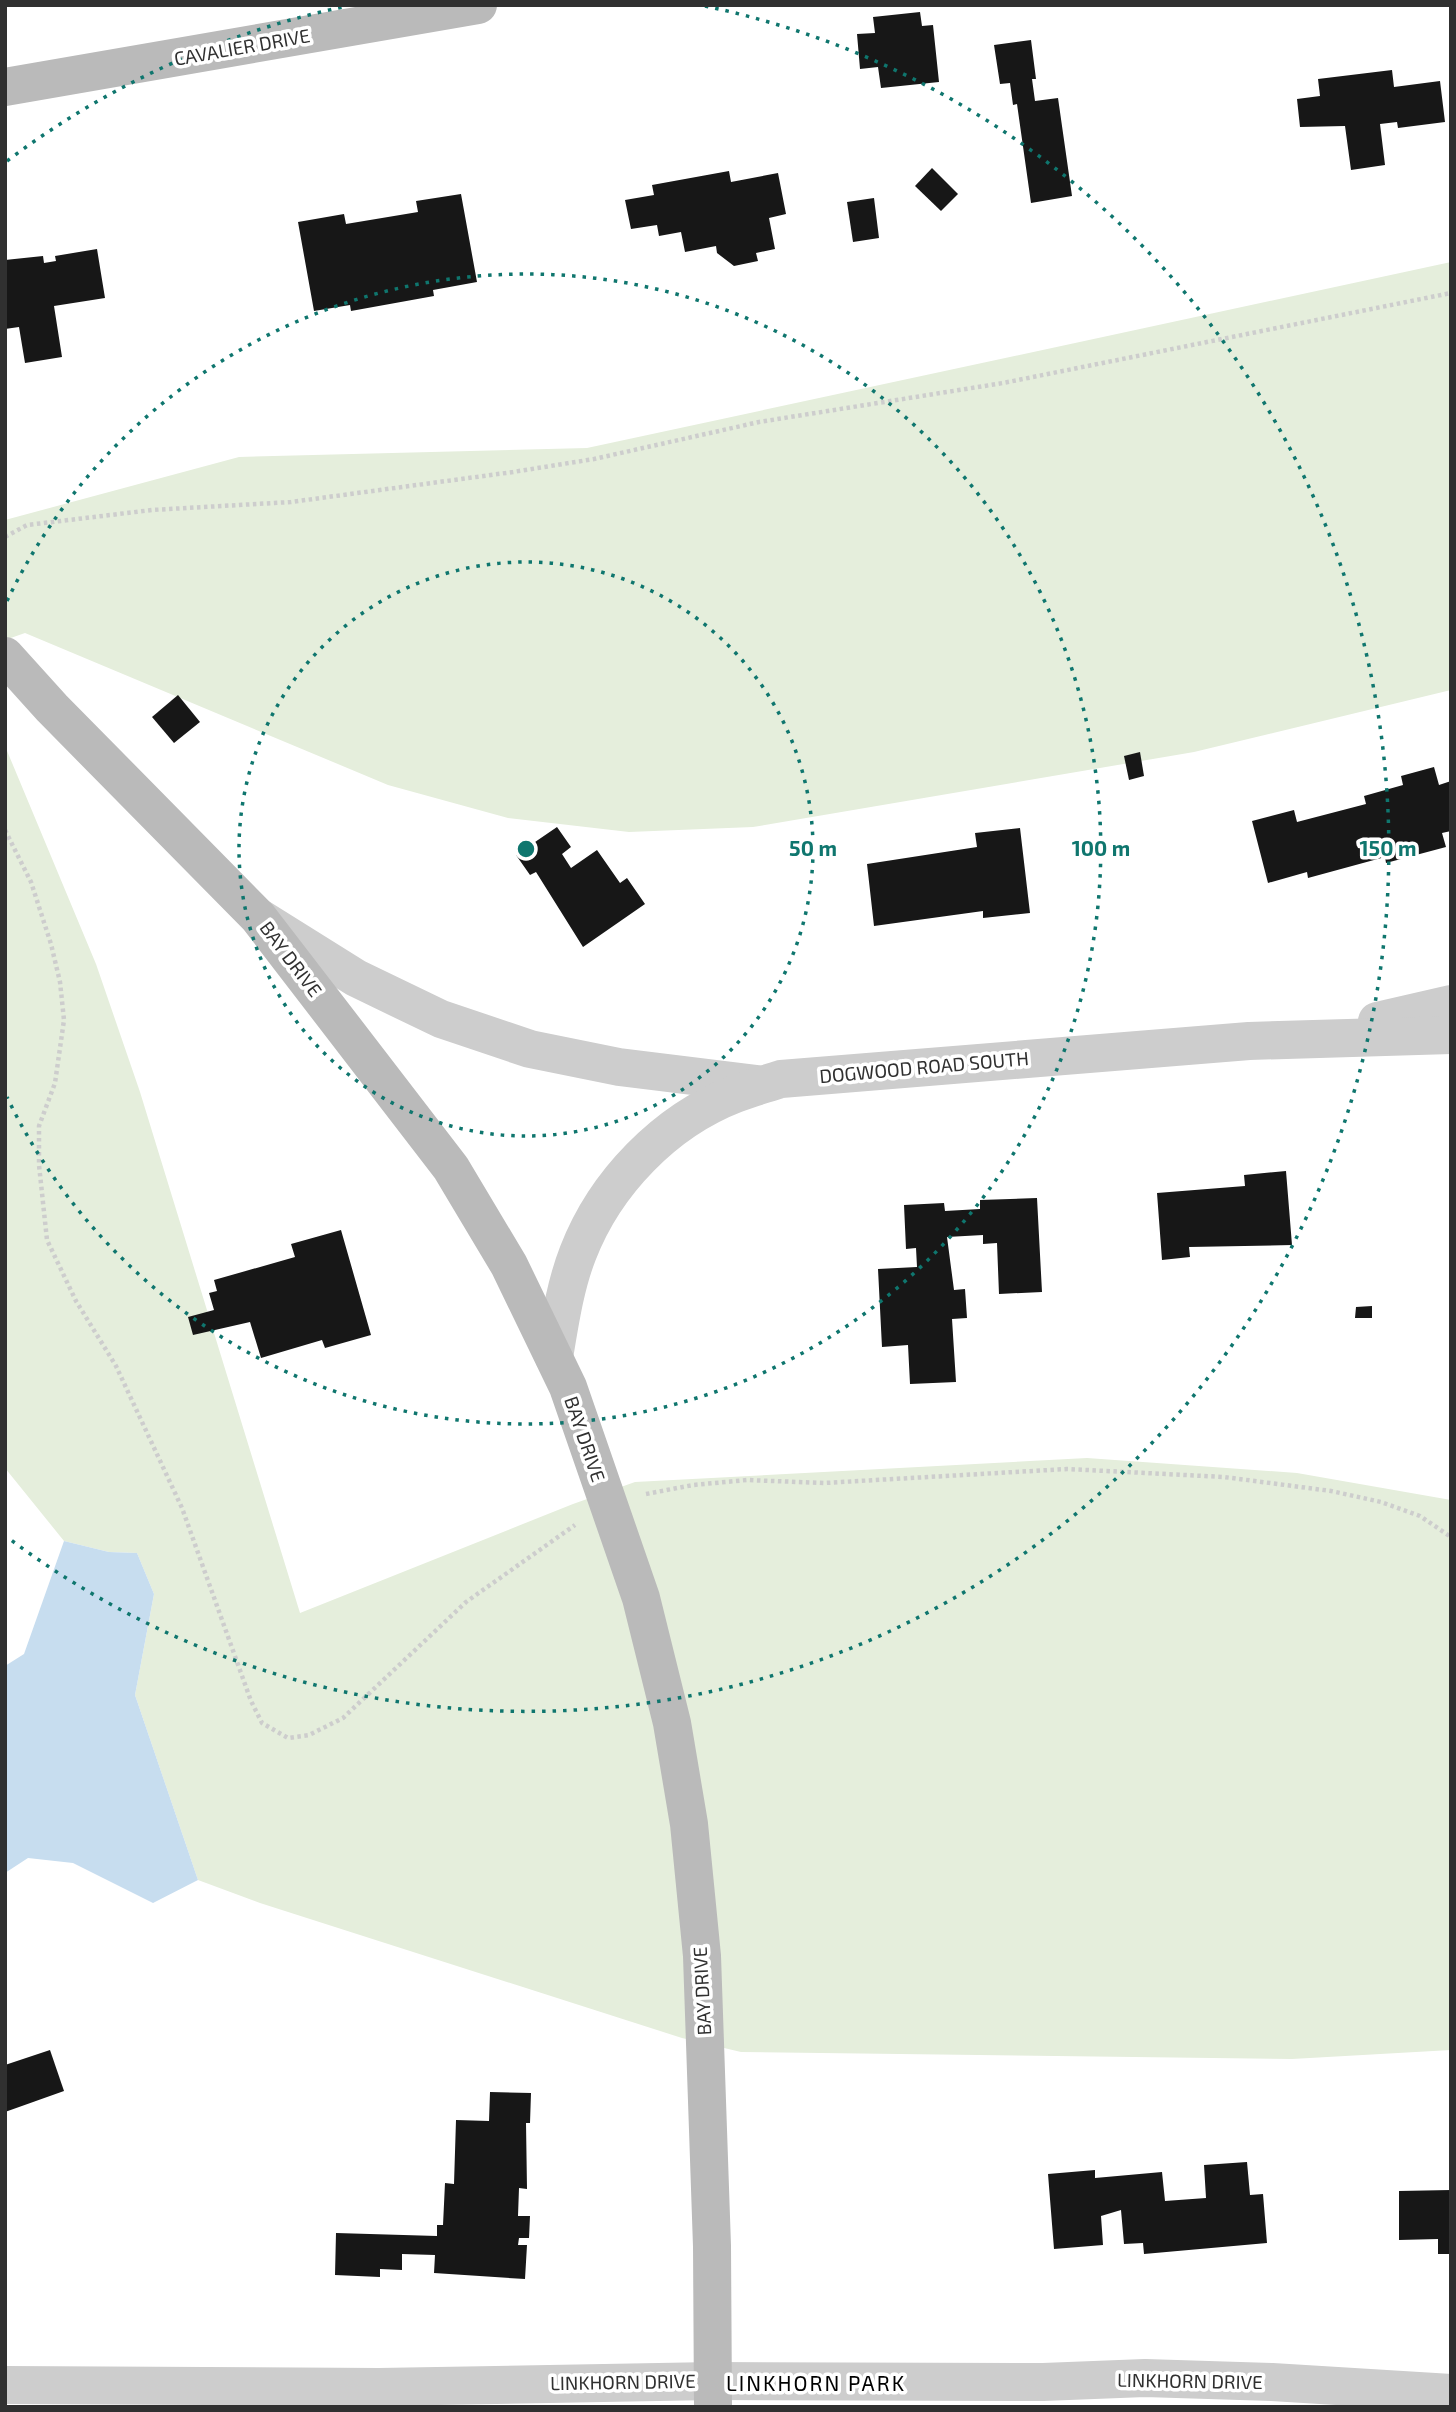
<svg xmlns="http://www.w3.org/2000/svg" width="1456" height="2412" font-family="'Exo 2',sans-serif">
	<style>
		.green { fill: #e5eedc }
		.water { fill: #c7ddef }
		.building { fill: #171717 }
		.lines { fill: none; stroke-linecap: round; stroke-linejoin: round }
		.path { stroke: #cdcdcd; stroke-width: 4.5; stroke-dasharray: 3.5 3.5; stroke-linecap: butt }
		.street { stroke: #cdcdcd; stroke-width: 38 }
		.secondary { stroke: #bababa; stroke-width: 38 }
		.ring { fill: none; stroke: #0f766e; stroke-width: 3.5; stroke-dasharray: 3.5 7 }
		.labels { text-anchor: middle; stroke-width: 7; stroke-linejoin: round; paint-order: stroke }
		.street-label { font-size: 19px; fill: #303030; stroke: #fff }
		.neighbourhood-label { font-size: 21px; letter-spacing: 2px; fill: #000; stroke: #fff }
		.centre { fill: #0f766e; stroke: #fff; stroke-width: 3.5 }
		.ring-label { font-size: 21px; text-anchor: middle; font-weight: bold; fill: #0f766e; stroke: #fff; stroke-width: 7; stroke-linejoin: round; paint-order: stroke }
	</style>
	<rect width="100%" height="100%" fill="#fff"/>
	<!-- green -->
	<g class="green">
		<polygon points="1451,262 1451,690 1194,752 753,827 629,832 508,818 388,785 25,633 5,640 5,520 239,457 587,448"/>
		<polygon points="5,746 96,964 140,1092 300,1613 573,1504 635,1482 1087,1458 1297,1473 1451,1500 1451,2050 1292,2059 741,2052 682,2038 260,1903 198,1880 135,1695 154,1594 137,1553 109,1552 64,1541 5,1468"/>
	</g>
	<!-- water -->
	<polygon class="water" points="64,1541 109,1552 137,1553 154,1594 135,1695 198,1880 153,1903 73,1863 28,1858 5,1873 5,1666 24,1654"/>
	<!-- building -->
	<g class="building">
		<polygon points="920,12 922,26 933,25 939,82 881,88 878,67 860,69 857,34 875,33 873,17"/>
		<polygon points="1031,40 1036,79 1032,79 1035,101 1058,98 1072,196 1031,203 1017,104 1013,105 1010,83 1000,84 994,45"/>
		<polygon points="1392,70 1394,87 1440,81 1445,122 1398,128 1397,122 1380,124 1385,165 1351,170 1345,126 1300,127 1297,99 1320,96 1318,79"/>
		<polygon points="932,168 958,194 941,211 915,186"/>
		<polygon points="729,171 731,182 778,173 786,214 769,218 775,249 756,253 758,261 734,266 717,253 716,246 685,252 681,232 659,236 657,225 631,229 625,200 654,195 652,185"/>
		<polygon points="461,194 477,282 433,290 434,296 351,311 350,305 314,311 298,222 344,214 346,224 418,212 416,201"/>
		<polygon points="874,198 879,238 853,242 847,202"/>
		<polygon points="97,249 105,298 54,306 62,357 25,363 19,327 5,329 5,260 43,256 44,263 56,261 55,256"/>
		<polygon points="178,695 200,722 174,743 152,717"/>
		<polygon points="1140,752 1144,776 1129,780 1124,756"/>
		<polygon points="1434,767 1439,785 1451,781 1451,831 1442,833 1446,847 1386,863 1385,857 1308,878 1307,872 1268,883 1252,821 1294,810 1297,822 1366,804 1364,796 1403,785 1401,776"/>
		<polygon points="557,827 571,847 562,854 571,868 597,850 620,883 627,878 645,904 583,947 536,872 530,875 516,855"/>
		<polygon points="1020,828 1030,913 983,918 983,911 874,926 867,864 977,847 975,833"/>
		<polygon points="1286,1171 1292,1245 1189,1247 1190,1257 1162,1260 1157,1193 1245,1186 1244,1175"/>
		<polygon points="1037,1198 1042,1292 999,1294 997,1243 983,1244 983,1235 947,1237 954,1290 965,1289 967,1318 952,1319 956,1382 910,1384 908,1345 882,1347 878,1269 917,1267 916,1248 906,1249 904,1205 944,1203 945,1211 980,1209 980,1200"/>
		<polygon points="341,1230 371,1335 325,1348 322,1340 261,1358 250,1322 193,1335 188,1317 214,1310 209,1293 217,1291 214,1280 295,1257 291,1244"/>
		<polygon points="1372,1306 1372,1318 1355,1318 1356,1307"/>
		<polygon points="50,2050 64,2091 5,2112 5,2065"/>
		<polygon points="490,2092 531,2093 530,2123 526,2123 527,2189 519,2188 518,2216 530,2216 529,2238 519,2238 518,2245 527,2245 525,2279 434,2273 435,2255 402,2254 402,2270 380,2269 380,2277 335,2275 336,2233 437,2236 437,2225 443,2225 445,2183 454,2184 456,2120 489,2121"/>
		<polygon points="1247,2162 1250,2195 1263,2194 1267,2243 1144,2254 1143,2243 1124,2244 1121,2210 1101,2216 1103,2245 1054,2249 1048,2174 1095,2170 1095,2178 1162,2172 1165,2201 1206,2198 1204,2165"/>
		<polygon points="1451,2190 1451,2254 1438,2254 1438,2239 1399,2240 1399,2191"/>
	</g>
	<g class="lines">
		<!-- path -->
		<g class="path">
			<polyline points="5,537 27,525 152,510 291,502 513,472 594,459 759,422 1003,383 1451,293"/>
			<polyline points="5,830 31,882 51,944 60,982 64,1020 55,1083 39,1126 39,1165 47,1240 76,1301 116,1366 182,1508 251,1701 262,1723 288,1738 309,1735 343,1718 466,1602 575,1525"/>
			<polyline points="646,1494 693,1485 747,1480 824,1483 1067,1469 1224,1477 1331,1491 1381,1502 1420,1516 1451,1537"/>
		</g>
		<!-- street -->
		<g class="street">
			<polyline points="260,918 356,978 441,1019 530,1049 619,1067 757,1084"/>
			<polyline points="1377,1021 1451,1004"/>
			<path d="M 554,1357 C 560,1322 565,1286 578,1253 C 605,1183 665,1121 735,1094 C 750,1088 766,1084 781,1079 L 1249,1041 L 1451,1035"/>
			<polyline points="5,2385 379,2387 713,2381 1043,2382 1145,2378 1272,2382 1451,2393"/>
		</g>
		<!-- secondary -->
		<g class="secondary">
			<polyline points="5,87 478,5"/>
			<polyline points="5,656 52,708 258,917 451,1168 509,1265 568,1387 641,1598 672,1723 689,1824 702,1956 712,2246 713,2407"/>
		</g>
	</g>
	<!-- distance rings -->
	<g class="ring">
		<circle cx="526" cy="849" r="287"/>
		<path d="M7 601A575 575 0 1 1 7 1097"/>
		<path d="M7 161A862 862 0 0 1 347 6M705 6A862 862 0 1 1 7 1537"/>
	</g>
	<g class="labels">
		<!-- street labels -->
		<g class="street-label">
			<text transform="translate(242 47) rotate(-10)" y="7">CAVALIER DRIVE</text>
			<text transform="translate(291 959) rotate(53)" y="7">BAY DRIVE</text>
			<text transform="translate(924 1067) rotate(-5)" y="7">DOGWOOD ROAD SOUTH</text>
			<text transform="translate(585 1439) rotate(71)" y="7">BAY DRIVE</text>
			<text transform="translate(702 1991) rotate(-93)" y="7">BAY DRIVE</text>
			<text transform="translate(1190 2381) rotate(1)" y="7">LINKHORN DRIVE</text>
			<text transform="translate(623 2382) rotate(-1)" y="7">LINKHORN DRIVE</text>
		</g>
		<!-- neighbourhood labels -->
		<g class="neighbourhood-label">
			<text x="816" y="2391">LINKHORN PARK</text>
		</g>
	</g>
	<circle cx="526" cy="849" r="10" class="centre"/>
	<g class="ring-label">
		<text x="813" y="856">50 m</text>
		<text x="1101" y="856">100 m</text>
		<text x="1388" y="856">150 m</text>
	</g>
	<!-- border -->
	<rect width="1456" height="2412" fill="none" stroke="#303030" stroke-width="14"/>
</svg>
